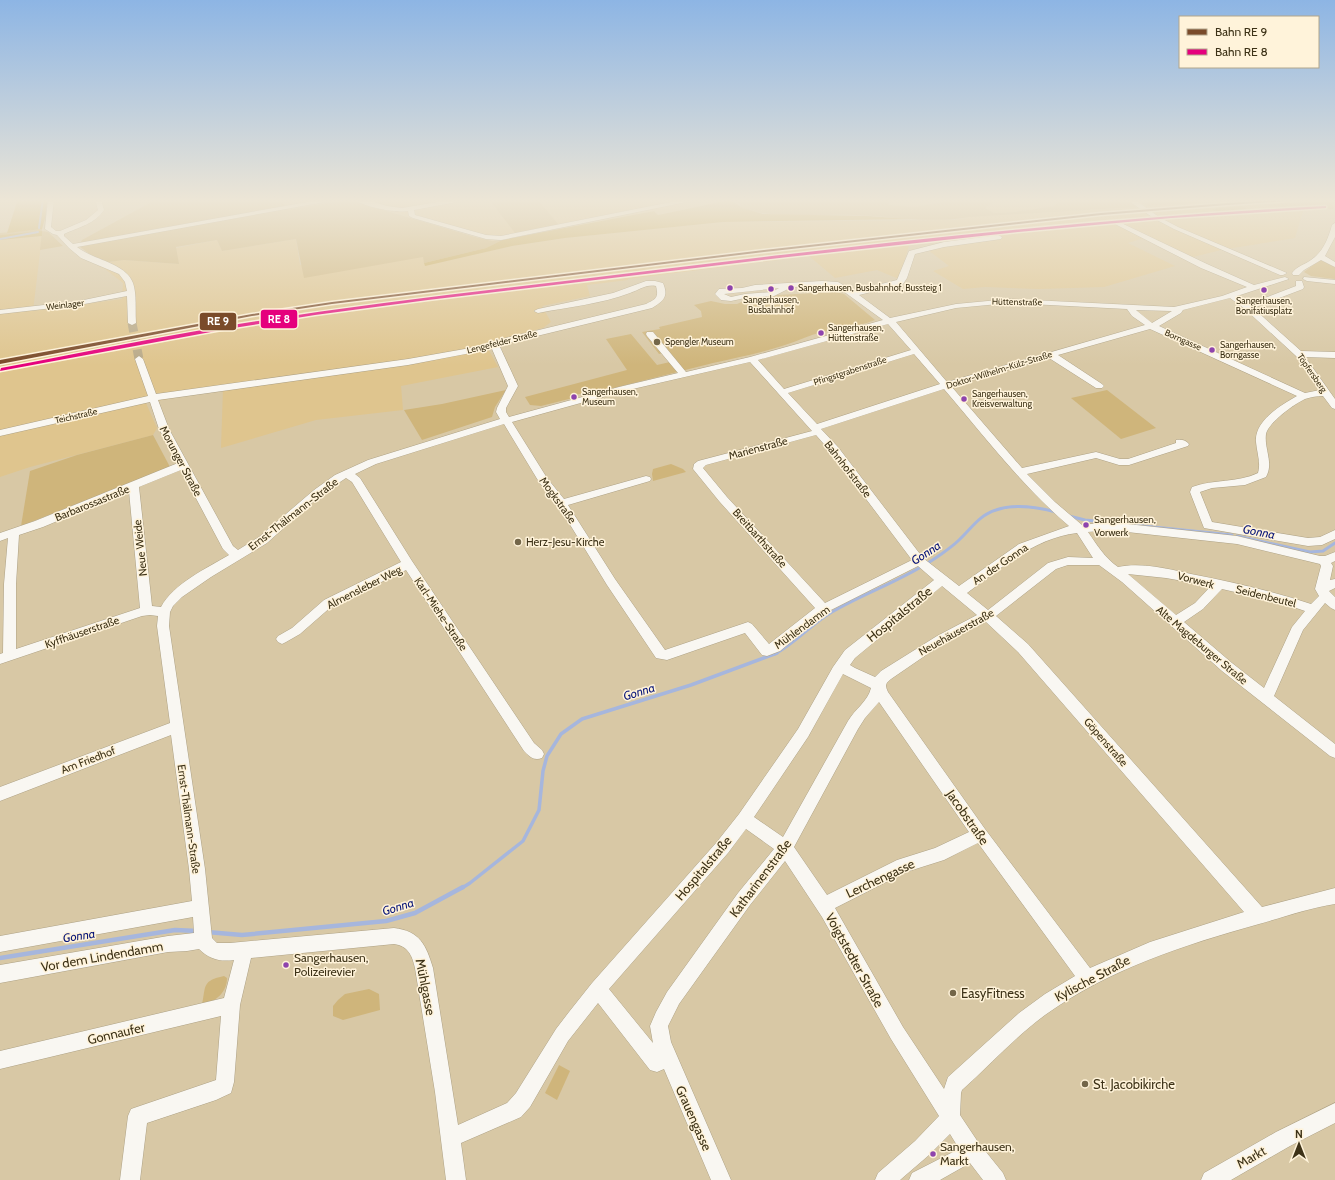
<svg xmlns="http://www.w3.org/2000/svg" width="1335" height="1180" font-family="Cabin,sans-serif">
	<style>
		.built { fill: #dfc58e }
		.green { fill: #cfb57b }
		.forest { fill: #c9a955 }
		.lines { fill: none; stroke-linecap: round; stroke-linejoin: round }
		.stream-far3 { stroke: #a6b6dd; stroke-width: 2 }
		.stream-far2 { stroke: #a6b6dd; stroke-width: 3 }
		.stream-far1 { stroke: #a6b6dd; stroke-width: 3.5 }
		.stream { stroke: #a6b6dd; stroke-width: 4.5 }
		.minor-tunnel { stroke: #b9aa89; stroke-width: 9; stroke-dasharray: 9 4.5; stroke-linecap: butt }
		.minor-casing { stroke: #ada185; stroke-width: 1 }
		.minor { fill: #f9f7f2; fill-rule: evenodd }
		.rail-1-casing { stroke: #fff3da; stroke-width: 3 }
		.rail-2-casing { stroke: #fff3da; stroke-width: 3 }
		.rail-1 { fill: #7a4b2a; fill-rule: evenodd }
		.rail-2 { fill: #e5007d; fill-rule: evenodd }
		.bus-dot { fill: #8e44ad; stroke: #fff3da; stroke-width: 1.5 }
		.poi-dot { fill: #736649; stroke: #fff3da; stroke-width: 1.5 }
		.labels { text-anchor: middle; stroke-width: 3; stroke-linejoin: round; paint-order: stroke }
		.far-bus-label { font-size: 9px; fill: #3d3217; stroke: #fff3da; text-anchor: start }
		.far-street-label { font-size: 9px; fill: #3d3217; stroke: #fff3da }
		.far-poi-label { font-size: 9px; fill: #3d3217; stroke: #fff3da; text-anchor: start }
		.bus-label { font-size: 10px; fill: #3d3217; stroke: #fff3da; text-anchor: start }
		.street-label { font-size: 11px; fill: #3d3217; stroke: #fff3da }
		.poi-label { font-size: 11px; fill: #3d3217; stroke: #fff3da; text-anchor: start }
		.water-label { font-size: 12px; font-style: italic; fill: #061378; stroke: #fff3da }
		.near-bus-label { font-size: 12px; fill: #3d3217; stroke: #fff3da; text-anchor: start }
		.near-street-label { font-size: 13px; fill: #3d3217; stroke: #fff3da }
		.near-poi-label { font-size: 13px; fill: #3d3217; stroke: #fff3da; text-anchor: start }
		.line-badge { stroke: #fff3da; stroke-width: 1.5 }
		.badge-label { font-size: 11px; text-anchor: middle; font-weight: bold; fill: #fff }
	</style>
	<rect width="100%" height="100%" fill="#d8c8a5"/>
	<!-- built -->
	<g class="built">
		<polygon points="281,199 735,199 658,215 654,211 492,241 371,206 338,201 285,210"/>
		<polygon points="885,199 958,199 915,207 890,205"/>
		<polygon points="999,199 1062,199 1054,206 1015,212 994,213 985,208"/>
		<polygon points="1125,199 1167,199 1143,203 1147,206 1259,199 1335,199 1335,207 1333,207 1334,201 1256,205 1304,208 1295,238 1221,250 1185,259 1144,238 1128,243 1175,266 1104,287 1039,289 985,287 963,289 933,271 949,266 928,250 1000,236 991,231 910,242 899,279 877,270 835,278 809,256 628,279 628,280 587,285 590,296 542,306 551,322 543,328 485,343 498,367 401,386 403,410 316,420 221,448 223,389 146,403 157,428 153,435 30,467 0,477 0,240 42,236 33,311 122,299 123,283 105,269 98,266 115,261 124,260 179,264 176,248 217,240 222,251 296,239 300,265 423,257 425,265 512,246 565,238 723,222 956,220 969,217 1135,207"/>
	</g>
	<!-- green -->
	<g class="green">
		<polygon points="157,199 281,199 286,210 338,201 356,202 475,237 492,241 502,240 486,248 424,263 423,257 304,278 296,239 222,251 217,240 176,247 179,264 124,260 108,262 96,259 79,246 82,240"/>
		<polygon points="489,199 537,199 559,225 515,233"/>
		<path d="M 737,199 L 885,199 L 890,205 L 915,207 L 958,199 L 999,199 L 985,208 L 994,213 L 1015,212 L 1054,206 L 1062,199 L 1125,199 L 1136,207 L 969,217 C 931,224 892,216 854,215 C 822,214 770,219 742,208 Z"/>
		<polygon points="1167,199 1259,199 1147,206 1142,203"/>
		<polygon points="1334,201 1333,209 1250,205"/>
		<path d="M 1242,206 L 1256,213 C 1240,214 1225,215 1210,209 Z"/>
		<polygon points="42,229 42,231 48,232 63,246 40,250 42,232 0,235 0,233"/>
		<polygon points="1320,260 1326,260 1335,266 1335,279 1311,276 1304,272"/>
		<path d="M 836,292 L 844,294 L 875,320 C 853,329 827,328 804,338 C 776,350 744,356 713,363 C 671,374 628,384 586,395 L 584,393 L 571,396 L 573,398 L 541,406 L 530,405 L 525,397 L 627,370 L 606,339 L 631,334 L 657,365 L 670,362 L 663,353 L 659,354 L 642,332 L 660,329 L 659,327 L 702,317 L 701,311 L 694,305 L 711,301 L 725,304 L 737,304 L 755,296 Z"/>
		<polygon points="506,390 495,407 492,417 422,440 404,410 442,404"/>
		<polygon points="1107,390 1156,428 1121,439 1071,398"/>
		<polygon points="153,435 170,467 21,526 30,471 77,455"/>
		<polygon points="671,464 683,469 686,472 653,481 652,474 653,469"/>
		<path d="M 224,976 L 227,978 C 227,993 215,1002 202,1005 C 206,985 202,981 224,976 Z"/>
		<polygon points="369,989 379,994 380,1010 343,1020 333,1016 333,1006 338,1000 345,994"/>
		<polygon points="559,1065 570,1071 557,1100 545,1093"/>
	</g>
	<!-- forest -->
	<g class="forest">
		<polygon points="18,199 48,199 46,215 42,229 7,233"/>
		<polygon points="730,200 743,208 763,214 867,216 910,219 723,222 565,238 512,246 425,266 424,263 486,248 502,240 654,211 658,215"/>
		<polygon points="42,231 42,236 0,240 0,235"/>
	</g>
	<g class="lines">
		<!-- stream-far3 -->
		<g class="stream-far3">
			<polyline points="39,228 43,199"/>
			<polyline points="0,239 38,232"/>
		</g>
		<!-- stream-far2 -->
		<g class="stream-far2">
			<polyline points="1069,516 1085,520 1232,535"/>
			<polyline points="1237,536 1310,552 1323,551 1335,543"/>
			<path d="M 775,654 C 796,643 811,624 832,612 C 866,592 904,580 937,557 C 944,552 952,547 959,540 C 971,529 979,515 996,510 C 1015,503 1037,507 1056,512"/>
		</g>
		<!-- stream-far1 -->
		<polyline class="stream-far1" points="462,888 470,883 523,841 539,810 543,771 547,756 561,734 582,719 691,685 777,653"/>
		<!-- stream -->
		<g class="stream">
			<polyline points="207,932 242,935 386,921 415,913 463,887"/>
			<polyline points="0,958 175,930 198,931"/>
		</g>
		<!-- minor-tunnel -->
		<polyline class="minor-tunnel" points="132,323 139,359"/>
		<!-- minor casing -->
		<g class="minor-casing">
			<g id="minor">
				<path d="M 48,199 L 54,199 L 51,227 L 56,231 L 60,231 L 86,220 L 98,210 L 95,199 L 101,199 L 104,210 C 95,224 79,227 64,234 L 64,236 L 73,244 L 324,199 L 341,199 L 77,247 C 93,260 126,263 133,283 C 137,295 135,310 136,323 L 132,325 L 128,323 L 127,296 L 79,305 L 0,314 L 0,310 L 79,301 L 127,291 L 125,282 L 119,274 L 81,258 L 69,248 L 57,235 L 53,234 L 45,229 Z"/>
				<path d="M 353,199 L 364,199 L 387,206 L 402,208 L 455,199 L 473,199 L 414,210 L 415,215 L 486,235 L 501,236 L 686,199 L 701,199 L 501,240 L 486,239 L 413,218 L 409,216 L 408,211 C 394,213 365,207 353,199 Z"/>
				<polygon points="1126,199 1134,199 1159,217 1178,227 1287,273 1283,275 1280,275 1174,229 1155,219"/>
				<path d="M 1115,220 L 1207,264 L 1254,285 L 1285,277 L 1289,279 L 1237,296 L 1249,304 L 1296,286 L 1296,281 L 1302,281 L 1304,287 L 1303,289 L 1253,308 L 1301,351 L 1335,352 L 1335,358 L 1305,357 L 1335,399 L 1335,409 L 1332,408 L 1323,396 C 1317,396 1311,397 1305,399 C 1294,404 1268,423 1266,434 C 1264,449 1274,463 1266,477 L 1245,485 L 1212,488 L 1200,492 L 1212,522 L 1308,538 L 1320,537 L 1335,530 L 1335,539 L 1322,545 L 1308,546 L 1204,528 L 1190,492 L 1192,487 C 1214,479 1237,483 1258,473 C 1261,463 1257,453 1256,442 C 1254,421 1281,405 1297,396 L 1150,329 L 1058,355 L 1102,384 L 1104,386 L 1102,388 L 1096,388 L 1049,358 L 951,386 L 1022,468 L 1096,452 L 1120,459 L 1128,459 L 1176,443 L 1176,440 C 1181,439 1186,440 1189,444 L 1188,446 L 1129,465 L 1119,465 L 1096,458 L 1027,474 L 1055,502 L 1082,525 L 1109,522 L 1237,536 L 1320,556 L 1325,556 L 1335,552 L 1335,561 L 1331,563 L 1333,566 L 1330,580 L 1335,579 L 1335,588 L 1329,591 L 1335,597 L 1335,610 L 1331,608 L 1325,603 L 1303,630 L 1274,696 L 1335,744 L 1335,758 L 1330,756 L 1222,671 L 1122,582 L 1099,565 L 1068,565 L 1056,569 L 996,616 L 1028,644 L 1262,907 L 1335,888 L 1335,904 C 1309,908 1284,917 1259,924 C 1184,945 1109,969 1045,1015 C 1015,1037 990,1065 962,1090 L 961,1093 L 960,1115 L 978,1142 L 1003,1173 L 1006,1180 L 983,1180 L 970,1163 L 940,1180 L 909,1180 L 912,1173 L 953,1152 L 958,1147 L 950,1134 L 929,1155 L 900,1180 L 875,1180 L 878,1173 L 915,1141 L 939,1116 L 891,1039 L 822,917 L 785,861 L 750,905 L 679,1004 L 668,1026 L 671,1042 L 731,1180 L 711,1180 L 664,1069 L 657,1072 L 650,1070 L 598,1003 L 568,1041 L 530,1107 L 521,1117 L 461,1143 L 466,1180 L 446,1180 L 435,1092 L 415,968 C 412,955 408,946 394,944 L 251,958 L 240,1005 L 234,1082 L 231,1093 L 216,1100 L 147,1123 L 140,1180 L 120,1180 L 128,1116 L 131,1109 L 216,1080 L 221,1016 L 0,1069 L 0,1051 L 224,998 L 234,960 C 220,962 209,959 199,949 L 187,951 L 168,952 L 0,983 L 0,965 L 168,936 L 194,933 L 193,917 L 0,952 L 0,936 L 192,901 L 189,869 L 171,735 L 0,801 L 0,787 L 170,723 L 157,626 L 158,616 L 150,615 L 142,616 L 0,664 L 0,654 L 3,653 L 4,584 L 8,538 L 0,541 L 0,533 L 35,521 L 178,463 L 159,429 L 150,402 L 0,436 L 0,430 L 148,396 L 135,359 L 139,356 L 143,359 L 156,394 L 408,359 L 493,344 L 502,339 L 646,304 C 656,299 659,298 656,286 C 646,284 639,290 630,293 C 601,304 568,307 538,313 L 534,311 L 538,309 L 613,293 L 646,281 L 655,281 L 663,283 C 669,297 663,301 652,308 L 508,343 L 500,347 L 518,386 L 506,408 L 506,412 L 509,417 L 619,387 L 678,373 L 647,336 L 646,334 L 647,332 L 653,332 L 686,372 L 750,357 L 883,320 L 843,291 L 833,286 L 792,287 L 774,296 L 745,298 L 731,301 L 721,300 L 715,294 L 719,289 L 742,288 L 755,285 L 822,281 L 838,282 L 854,291 L 897,280 L 909,251 L 944,242 L 998,235 L 1002,237 L 1001,239 L 944,247 L 915,254 L 907,278 L 903,284 L 859,295 L 890,318 L 956,304 L 1009,299 L 1174,307 L 1222,296 L 1247,287 L 1201,268 L 1113,223 L 1112,222 ZM 779,288 L 772,292 L 745,294 L 731,297 L 724,294 ZM 1230,298 L 1245,309 L 1296,356 L 1320,390 L 1305,393 L 1159,326 L 1181,313 L 1183,310 ZM 1009,303 L 1127,309 L 1132,316 L 1145,325 L 947,382 L 896,322 L 956,308 ZM 1136,310 L 1172,311 L 1152,323 ZM 888,324 L 911,350 L 784,389 L 758,360 ZM 492,349 L 508,386 L 497,408 L 496,412 L 500,419 L 368,460 L 335,475 L 314,490 L 259,537 L 238,550 L 233,546 L 169,429 L 158,400 L 408,365 ZM 914,354 L 940,384 L 817,424 L 788,393 ZM 750,362 L 812,431 L 698,461 L 694,464 L 693,469 L 719,501 L 815,608 L 769,644 L 752,624 L 748,622 L 665,650 L 615,579 L 568,505 L 650,481 L 651,479 L 650,477 L 646,476 L 564,499 L 547,478 L 512,422 L 624,391 ZM 944,389 C 984,436 1022,486 1069,526 L 1019,544 L 959,586 L 923,558 L 838,447 L 821,429 ZM 504,424 L 539,482 L 558,505 L 607,585 L 656,658 L 667,660 L 745,633 L 762,655 L 767,656 L 780,651 L 827,612 L 918,566 L 934,580 L 845,650 L 833,667 L 798,729 L 739,814 L 716,843 L 592,983 L 569,1012 L 556,1029 L 516,1093 L 507,1103 L 458,1125 L 433,968 C 426,945 420,931 394,928 L 230,943 L 217,943 L 212,938 L 205,869 L 169,626 L 170,612 L 173,606 L 182,597 L 211,577 L 267,543 L 322,494 L 346,478 L 352,482 L 401,562 L 324,600 L 292,628 L 278,636 L 276,639 L 278,642 L 282,644 L 286,642 L 300,634 L 332,606 L 406,570 L 524,751 C 530,757 534,761 542,758 L 544,754 L 542,750 L 534,743 L 412,561 L 360,478 L 355,474 L 376,464 ZM 816,435 L 830,451 L 912,560 L 825,603 L 727,497 L 703,468 L 706,465 ZM 181,470 L 223,549 L 229,555 C 207,568 173,584 161,607 L 152,606 L 139,487 ZM 129,491 L 140,608 L 16,649 L 16,584 L 19,535 L 43,527 ZM 1109,530 L 1237,544 L 1320,564 L 1321,566 L 1315,589 L 1319,596 L 1311,604 C 1272,591 1232,582 1191,574 C 1169,569 1141,562 1118,567 C 1105,558 1097,545 1088,532 ZM 1077,533 L 1093,558 L 1068,557 L 1048,563 L 988,610 L 967,593 C 1000,569 1034,538 1077,533 ZM 1128,574 L 1166,578 L 1211,586 L 1195,603 L 1176,615 ZM 942,586 L 977,615 L 937,636 L 881,671 L 875,677 L 855,668 L 850,665 L 855,658 ZM 1222,589 L 1279,602 L 1305,611 L 1292,627 L 1264,688 L 1232,663 L 1184,622 L 1203,609 ZM 986,622 L 1018,652 L 1244,912 L 1150,942 L 1090,968 L 985,829 L 888,692 C 885,685 885,684 891,679 L 945,642 ZM 843,674 L 871,688 C 868,701 855,709 848,721 L 783,837 L 754,817 L 808,737 ZM 879,702 L 969,832 L 935,848 L 897,860 L 827,895 L 794,847 L 858,729 L 865,718 ZM 746,829 L 774,849 L 738,893 L 667,992 L 656,1012 L 650,1026 L 653,1043 L 609,989 L 728,853 ZM 978,843 L 1075,976 L 1045,994 L 1019,1013 L 948,1077 L 944,1089 L 903,1027 L 835,908 L 906,872 L 944,860 Z"/>
				<path d="M 1335,223 L 1335,237 L 1325,256 L 1335,262 L 1335,267 L 1321,260 L 1304,270 L 1299,275 L 1293,275 L 1292,273 C 1297,266 1304,265 1311,260 C 1323,252 1328,239 1332,225 Z"/>
				<polygon points="1304,277 1335,280 1335,284 1307,281 1303,279"/>
				<polygon points="1335,1103 1335,1123 1290,1146 1231,1180 1201,1180 1204,1173 1276,1132"/>
			</g>
		</g>
		<!-- minor -->
		<use href="#minor" class="minor"/>
		<!-- rail-1 casing -->
		<g class="rail-1-casing">
			<polygon id="rail-1" points="1289,199 1319,199 1227,205 1101,215 764,252 332,304 252,316 0,364 0,360 252,314 332,302 764,250 1101,213 1227,203"/>
		</g>
		<!-- rail-2 casing -->
		<g class="rail-2-casing">
			<path id="rail-2" d="M 1325,206 L 1326,206 L 1326,208 L 1171,218 L 1018,232 L 788,257 L 428,300 L 315,315 L 227,329 L 0,371 L 1,368 C 87,352 172,334 258,321 C 393,300 529,286 664,269 C 884,242 1104,218 1325,206 Z"/>
		</g>
		<!-- rail-1 -->
		<use href="#rail-1" class="rail-1"/>
		<!-- rail-2 -->
		<use href="#rail-2" class="rail-2"/>
	</g>
	<!-- sky -->
	<linearGradient id="sky" x2="0" y2="1"><stop stop-color="#8db5e4"/><stop offset="0.55" stop-color="#ede6d6"/><stop offset="1" stop-color="#ede6d6" stop-opacity="0"/></linearGradient>
	<rect width="1335" height="365" fill="url(#sky)"/>
	<!-- markers -->
	<g class="bus-dot">
		<circle cx="730" cy="288" r="3.5"/>
		<circle cx="791" cy="288" r="3.5"/>
		<circle cx="771" cy="289" r="3.5"/>
		<circle cx="1264" cy="290" r="3.5"/>
		<circle cx="821" cy="333" r="3.5"/>
		<circle cx="1212" cy="350" r="3.5"/>
		<circle cx="574" cy="397" r="3.5"/>
		<circle cx="964" cy="399" r="3.5"/>
		<circle cx="1086" cy="525" r="3.5"/>
		<circle cx="286" cy="965" r="3.5"/>
		<circle cx="933" cy="1154" r="3.5"/>
	</g>
	<g class="poi-dot">
		<circle cx="657" cy="342" r="4"/>
		<circle cx="518" cy="542" r="4"/>
		<circle cx="953" cy="993" r="4"/>
		<circle cx="1085" cy="1084" r="4"/>
	</g>
	<g class="labels">
		<!-- far-bus labels -->
		<g class="far-bus-label">
			<text x="798" y="291">Sangerhausen, Busbahnhof, Bussteig 1</text>
			<text x="771" y="303" text-anchor="middle">Sangerhausen,<tspan x="771" dy="10">Busbahnhof</tspan></text>
			<text x="1264" y="304" text-anchor="middle">Sangerhausen,<tspan x="1264" dy="10">Bonifatiusplatz</tspan></text>
			<text x="828" y="331">Sangerhausen,<tspan x="828" dy="10">Hüttenstraße</tspan></text>
			<text x="1220" y="348">Sangerhausen,<tspan x="1220" dy="10">Borngasse</tspan></text>
			<text x="582" y="395">Sangerhausen,<tspan x="582" dy="10">Museum</tspan></text>
			<text x="972" y="397">Sangerhausen,<tspan x="972" dy="10">Kreisverwaltung</tspan></text>
		</g>
		<!-- far-street labels -->
		<g class="far-street-label">
			<text transform="translate(1017 302) rotate(1)" y="3">Hüttenstraße</text>
			<text transform="translate(65 305) rotate(-7)" y="3">Weinlager</text>
			<text transform="translate(1183 340) rotate(24)" y="3">Borngasse</text>
			<text transform="translate(502 342) rotate(-14)" y="3">Lengefelder Straße</text>
			<text transform="translate(999 370) rotate(-17)" y="3">Doktor-Wilhelm-Külz-Straße</text>
			<text transform="translate(850 371) rotate(-18)" y="3">Pfingstgrabenstraße</text>
			<text transform="translate(1312 373) rotate(55)" y="3">Töpfersberg</text>
			<text transform="translate(76 416) rotate(-13)" y="3">Teichstraße</text>
		</g>
		<!-- far-poi labels -->
		<g class="far-poi-label">
			<text x="665" y="345">Spengler Museum</text>
		</g>
		<!-- bus labels -->
		<g class="bus-label">
			<text x="1094" y="523">Sangerhausen,<tspan x="1094" dy="13">Vorwerk</tspan></text>
		</g>
		<!-- street labels -->
		<g class="street-label">
			<text transform="translate(758 448) rotate(-15)" y="4">Marienstraße</text>
			<text transform="translate(181 461) rotate(62)" y="4">Morunger Straße</text>
			<text transform="translate(848 469) rotate(52)" y="4">Bahnhofstraße</text>
			<text transform="translate(558 500) rotate(54)" y="4">Mogkstraße</text>
			<text transform="translate(92 503) rotate(-22)" y="4">Barbarossastraße</text>
			<text transform="translate(293 514) rotate(-38)" y="4">Ernst-Thälmann-Straße</text>
			<text transform="translate(760 538) rotate(48)" y="4">Breitbarthstraße</text>
			<text transform="translate(140 548) rotate(-96)" y="4">Neue Weide</text>
			<text transform="translate(1000 564) rotate(-34)" y="4">An der Gonna</text>
			<text transform="translate(1196 580) rotate(15)" y="4">Vorwerk</text>
			<text transform="translate(364 587) rotate(-27)" y="4">Almensleber Weg</text>
			<text transform="translate(1266 596) rotate(14)" y="4">Seidenbeutel</text>
			<text transform="translate(441 614) rotate(56)" y="4">Karl-Miehe-Straße</text>
			<text transform="translate(802 627) rotate(-36)" y="4">Mühlendamm</text>
			<text transform="translate(82 632) rotate(-19)" y="4">Kyffhäuserstraße</text>
			<text transform="translate(956 632) rotate(-29)" y="4">Neuehäuserstraße</text>
			<text transform="translate(1202 645) rotate(40)" y="4">Alte Magdeburger Straße</text>
			<text transform="translate(1106 742) rotate(49)" y="4">Göpenstraße</text>
			<text transform="translate(88 760) rotate(-21)" y="4">Am Friedhof</text>
			<text transform="translate(189 819) rotate(82)" y="4">Ernst-Thälmann-Straße</text>
		</g>
		<!-- poi labels -->
		<g class="poi-label">
			<text x="526" y="546">Herz-Jesu-Kirche</text>
		</g>
		<!-- water labels -->
		<g class="water-label">
			<text transform="translate(1259 532) rotate(11)" y="4">Gonna</text>
			<text transform="translate(926 553) rotate(-33)" y="4">Gonna</text>
			<text transform="translate(639 692) rotate(-17)" y="4">Gonna</text>
			<text transform="translate(398 907) rotate(-17)" y="4">Gonna</text>
			<text transform="translate(79 936) rotate(-9)" y="4">Gonna</text>
		</g>
		<!-- near-bus labels -->
		<g class="near-bus-label">
			<text x="294" y="962">Sangerhausen,<tspan x="294" dy="14">Polizeirevier</tspan></text>
			<text x="940" y="1151">Sangerhausen,<tspan x="940" dy="14">Markt</tspan></text>
		</g>
		<!-- near-street labels -->
		<g class="near-street-label">
			<text transform="translate(899 614) rotate(-39)" y="5">Hospitalstraße</text>
			<text transform="translate(968 817) rotate(55)" y="5">Jacobstraße</text>
			<text transform="translate(703 868) rotate(-50)" y="5">Hospitalstraße</text>
			<text transform="translate(760 878) rotate(-53)" y="5">Katharinenstraße</text>
			<text transform="translate(880 878) rotate(-25)" y="5">Lerchengasse</text>
			<text transform="translate(102 956) rotate(-10)" y="5">Vor dem Lindendamm</text>
			<text transform="translate(855 960) rotate(61)" y="5">Voigtstedter Straße</text>
			<text transform="translate(1092 978) rotate(-28)" y="5">Kylische Straße</text>
			<text transform="translate(426 987) rotate(79)" y="5">Mühlgasse</text>
			<text transform="translate(116 1033) rotate(-13)" y="5">Gonnaufer</text>
			<text transform="translate(694 1118) rotate(66)" y="5">Grauengasse</text>
			<text transform="translate(1251 1157) rotate(-30)" y="5">Markt</text>
		</g>
		<!-- near-poi labels -->
		<g class="near-poi-label">
			<text x="961" y="998">EasyFitness</text>
			<text x="1093" y="1089">St. Jacobikirche</text>
		</g>
	</g>
	<g class="line-badge">
		<rect x="260" y="309" width="38" height="20" rx="4" fill="#e5007d"/>
		<rect x="199" y="312" width="38" height="19" rx="4" fill="#7a4b2a"/>
	</g>
	<g class="badge-label">
		<text x="279" y="323">RE 8</text>
		<text x="218" y="325">RE 9</text>
	</g>
	<!-- legend -->
	<rect x="1179" y="16" width="140" height="52" fill="#fff3da" stroke="#b1a68c"/>
	<rect x="1187" y="29" width="20" height="6" fill="#7a4b2a" stroke="#b1a68c"/>
	<text x="1215" y="36" font-size="12" fill="#3d3217">Bahn RE 9</text>
	<rect x="1187" y="49" width="20" height="6" fill="#e5007d" stroke="#b1a68c"/>
	<text x="1215" y="56" font-size="12" fill="#3d3217">Bahn RE 8</text>
	<!-- north arrow -->
	<g transform="translate(1299 1144)" stroke="#fff3da" stroke-width="3" paint-order="stroke">
	<path d="M0-3L7 15L0 10L-7 15Z" fill="#3d3217"/>
	<text y="-6" font-size="11" font-weight="bold" text-anchor="middle" fill="#3d3217">N</text>
	</g>
</svg>
